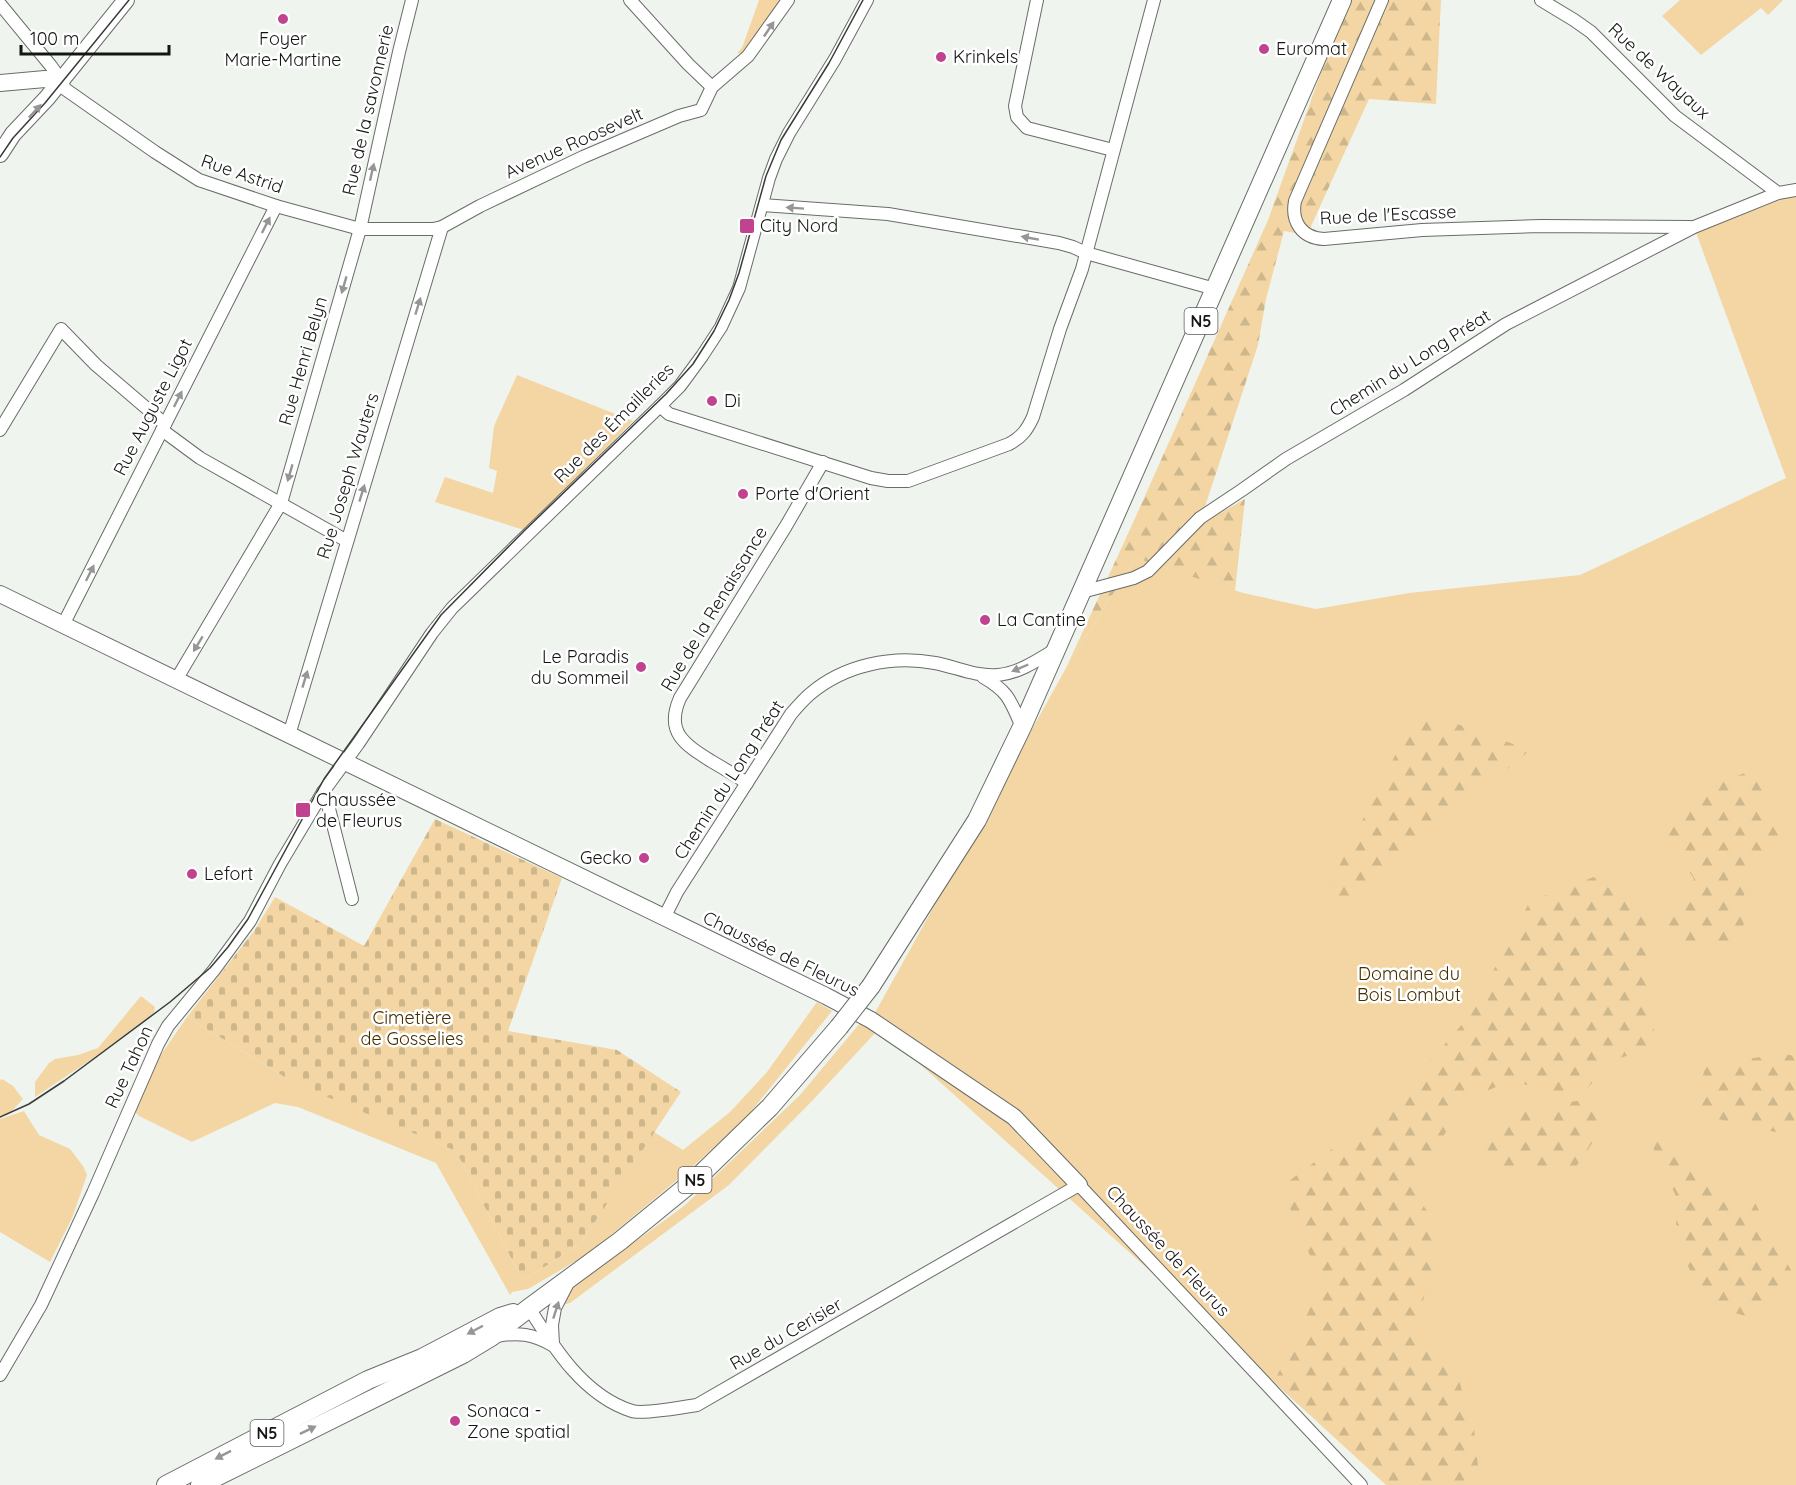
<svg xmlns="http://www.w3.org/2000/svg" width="1796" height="1485" font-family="Quicksand,sans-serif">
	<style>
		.green { fill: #f3d6a4 }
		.forest { fill: url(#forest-firs) }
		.cemetery { fill: url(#cemetery-stones) }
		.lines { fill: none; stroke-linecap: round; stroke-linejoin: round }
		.street-casing { stroke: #686d68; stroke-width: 14 }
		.secondary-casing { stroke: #686d68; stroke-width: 18 }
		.primary-casing { stroke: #686d68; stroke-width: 20 }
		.street { stroke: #fff; stroke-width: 12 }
		.secondary { stroke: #fff; stroke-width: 16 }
		.primary { stroke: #fff; stroke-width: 18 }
		.tram { stroke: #393c39; stroke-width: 1.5 }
		.primary-bridge-casing { stroke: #686d68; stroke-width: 20; stroke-linecap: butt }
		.primary-bridge { stroke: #fff; stroke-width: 18 }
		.oneway { fill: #959695 }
		.poi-dot { fill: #c14390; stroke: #fff; stroke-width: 2 }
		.labels { text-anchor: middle; stroke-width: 5; stroke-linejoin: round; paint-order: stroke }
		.shield { fill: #fff; stroke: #5a5c5a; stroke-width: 1.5 }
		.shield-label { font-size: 16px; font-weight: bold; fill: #141614 }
		.poi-label { font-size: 18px; fill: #141614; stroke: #fff; text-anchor: start }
		.street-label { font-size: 18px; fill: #141614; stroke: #fff }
		.park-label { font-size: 18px; fill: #432e00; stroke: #fff }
	</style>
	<defs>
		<pattern id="forest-firs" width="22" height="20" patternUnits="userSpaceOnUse" patternTransform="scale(1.5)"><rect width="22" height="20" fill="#f3d6a4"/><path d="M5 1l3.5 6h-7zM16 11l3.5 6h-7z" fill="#cfb78c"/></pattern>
		<pattern id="cemetery-stones" width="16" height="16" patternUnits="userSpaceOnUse" patternTransform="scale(1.5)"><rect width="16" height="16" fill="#f3d6a4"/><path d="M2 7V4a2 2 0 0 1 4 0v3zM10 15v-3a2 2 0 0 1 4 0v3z" fill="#cfb78c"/></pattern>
	</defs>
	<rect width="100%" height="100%" fill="#eff5ee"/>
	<!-- green -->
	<g class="green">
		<polygon points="759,0 788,0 746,53 737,53 742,48"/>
		<polygon points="1680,0 1783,0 1768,15 1761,8 1701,55 1662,16"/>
		<polygon points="1796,191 1796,1485 1388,1485 871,1020 1066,668 1136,558 1243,593 1316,609 1409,593 1580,575 1786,478 1694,227"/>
		<polygon points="517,375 633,421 524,530 435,502 445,477 493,493 497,471 489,468 494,426"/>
		<polygon points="141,996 155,1007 154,1013 92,1059 35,1097 35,1082 49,1063 55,1059 78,1055 98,1048"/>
		<polygon points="817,1002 832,1011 745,1119 689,1170 588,1254 528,1289 512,1292 510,1295 436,1163 298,1107 275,1103 192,1142 139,1116 135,1112 151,1069 187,1017 288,1079 456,1151 523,1281 581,1243 654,1132 683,1150 730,1112 767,1072"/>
		<polygon points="860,1023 876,1032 813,1100 729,1185 570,1303 562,1305 561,1296 684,1206 800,1095"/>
		<polygon points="2,1079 13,1086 23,1099 10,1113 0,1116 0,1080"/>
		<polygon points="24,1111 39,1135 70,1149 83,1166 87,1175 72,1218 50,1262 0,1232 0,1119"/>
	</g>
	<!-- forest -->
	<g class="forest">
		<polygon points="1347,0 1441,0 1436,104 1369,99 1307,235 1284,231 1266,299 1258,345 1199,525 1245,499 1235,591 1136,558 1066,668 1132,525 1268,220"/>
		<polygon points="1418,710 1530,750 1352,901 1321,902"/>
		<polygon points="1756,769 1779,838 1745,870 1743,944 1670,947 1657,926 1649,950 1649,993 1656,1046 1611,1061 1580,1097 1510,1081 1463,1101 1413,1191 1444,1235 1428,1279 1417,1328 1452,1358 1474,1429 1480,1485 1386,1485 1274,1382 1322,1284 1281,1187 1395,1102 1470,1015 1530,901 1594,877 1658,925 1671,905 1694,879 1664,833 1709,786"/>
		<polygon points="1783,1054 1796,1056 1796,1135 1763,1130 1693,1113 1706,1064"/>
		<polygon points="1588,1099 1611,1116 1575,1168 1498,1172 1483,1150 1527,1109"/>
		<polygon points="1675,1136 1717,1197 1753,1199 1793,1274 1745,1316 1708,1305 1677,1245 1675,1194 1648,1137"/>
	</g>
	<!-- cemetery -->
	<polygon class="cemetery" points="435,819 562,878 508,1031 617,1050 681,1092 581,1243 523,1281 456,1151 320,1094 288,1079 187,1017 254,931 275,897 364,946"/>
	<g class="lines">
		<!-- street casing -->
		<g class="street-casing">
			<g id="street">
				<polyline points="630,0 688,64 712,87"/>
				<polyline points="1037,0 1015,106 1017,117 1027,128 1113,150"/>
				<path d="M 1382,0 L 1295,201 C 1291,222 1302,238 1324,239 L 1422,230 L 1541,226 L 1690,227"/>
				<polyline points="1541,0 1574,20 1591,32 1675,116 1778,193"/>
				<polyline points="0,4 51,66 61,80 65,89 155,152 199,180 276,206 360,229 433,229 442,227 480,206 583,157 679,116 701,110 712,87 748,56 788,0"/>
				<polyline points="762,205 888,214 1059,243 1073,247 1086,253 1215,289"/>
				<path d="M 660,406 L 669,414 L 871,478 L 888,481 L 908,481 L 1009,444 C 1022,437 1027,430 1033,417 L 1060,329 L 1082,269 L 1154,0"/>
				<polyline points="0,430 61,329 96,365 165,424"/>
				<polyline points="162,430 200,458 347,541"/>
				<polyline points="1082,592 1134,578 1148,571 1200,518 1242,490 1286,459 1404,390 1506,324 1694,227 1778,193 1796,190"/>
				<polyline points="63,625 276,206"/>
				<path d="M 983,677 C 1009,692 1010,700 1022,727"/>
				<polyline points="176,680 281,503 360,229 399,52 412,0"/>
				<polyline points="289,735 442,227"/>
				<path d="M 747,783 C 735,775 723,768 711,761 C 684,744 665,732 680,698 L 786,526 L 823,462"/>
				<polyline points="323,792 325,793 352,899"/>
				<path d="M 664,918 L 677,892 L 791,714 C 797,707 803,700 810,694 C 844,665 892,655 935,663 C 956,667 976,677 998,675 C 1019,673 1038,660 1056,649"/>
				<path d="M 529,1308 C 554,1348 584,1396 632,1411 C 641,1414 685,1407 697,1405 L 1079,1185 L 1361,1485"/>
				<path d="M 497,1336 C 518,1332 533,1334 552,1345"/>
				<polyline points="553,1344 552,1325 555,1308 569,1281"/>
				<polyline points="0,1375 41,1305 93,1193 158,1044 168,1026 214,970 250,921 280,864 323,792 358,744 432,633 452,608 660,406 680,386 702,356 721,327 739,288 769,178 776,159 789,133 835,59 867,0"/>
			</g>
		</g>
		<!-- secondary casing -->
		<g class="secondary-casing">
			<g id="secondary">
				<polyline points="0,83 45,79 61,80"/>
				<polyline points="0,154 13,134 47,98 126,0"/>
				<polyline points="0,594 826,996 871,1020 1014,1117 1079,1185"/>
			</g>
		</g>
		<!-- primary casing -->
		<g class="primary-casing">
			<g id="primary">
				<polyline points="871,986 977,820 1022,727 1342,0"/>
				<polyline points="166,1485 368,1380 422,1358 500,1317 513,1313"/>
				<polyline points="200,1485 463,1354 491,1337 529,1308 620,1241 697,1178 770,1107 839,1027"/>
			</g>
		</g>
		<!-- street -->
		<use href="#street" class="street"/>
		<!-- secondary -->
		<use href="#secondary" class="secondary"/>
		<!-- primary -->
		<use href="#primary" class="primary"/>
		<!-- tram -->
		<g class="tram">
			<polyline points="0,157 13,138 45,103 129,0"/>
			<polyline points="0,1117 29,1104 64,1081 170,1002 210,968 228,947 248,919 324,779 441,615 525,530 666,394 693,364 714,331 729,300 739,273 766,176 781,140 829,63 863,0"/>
		</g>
		<!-- primary-bridge casing -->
		<g class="primary-bridge-casing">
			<polyline id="primary-bridge" points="839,1027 871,986"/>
		</g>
		<!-- primary-bridge -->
		<use href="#primary-bridge" class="primary-bridge"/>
	</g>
	<!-- one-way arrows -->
	<defs><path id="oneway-solid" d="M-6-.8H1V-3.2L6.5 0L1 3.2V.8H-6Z" transform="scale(1.5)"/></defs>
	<g class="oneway">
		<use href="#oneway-solid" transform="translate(769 29) rotate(-56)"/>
		<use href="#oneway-solid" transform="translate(35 111) rotate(-47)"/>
		<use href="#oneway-solid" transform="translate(372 172) rotate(-77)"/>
		<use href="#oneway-solid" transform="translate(795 208) rotate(-176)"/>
		<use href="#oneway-solid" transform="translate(266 225) rotate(-63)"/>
		<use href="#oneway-solid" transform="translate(1030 238) rotate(-170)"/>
		<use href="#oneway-solid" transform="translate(344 285) rotate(106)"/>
		<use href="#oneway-solid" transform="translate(418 306) rotate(-73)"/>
		<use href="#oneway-solid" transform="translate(178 399) rotate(-63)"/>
		<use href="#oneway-solid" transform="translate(290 473) rotate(106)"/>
		<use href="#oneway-solid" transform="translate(362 493) rotate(-73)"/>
		<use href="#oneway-solid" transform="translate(90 573) rotate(-63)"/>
		<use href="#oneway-solid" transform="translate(198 644) rotate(121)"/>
		<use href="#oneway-solid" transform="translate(1020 668) rotate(157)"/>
		<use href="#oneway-solid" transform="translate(305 679) rotate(-73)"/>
		<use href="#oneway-solid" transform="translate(556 1310) rotate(-72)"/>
		<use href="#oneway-solid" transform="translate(475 1330) rotate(152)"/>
		<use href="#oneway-solid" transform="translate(308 1430) rotate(-26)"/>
		<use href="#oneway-solid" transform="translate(223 1455) rotate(153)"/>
	</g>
	<!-- markers -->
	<g class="poi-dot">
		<circle cx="283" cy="19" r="6"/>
		<circle cx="1264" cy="49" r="6"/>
		<circle cx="941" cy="57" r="6"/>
		<rect x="739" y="218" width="16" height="16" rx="3"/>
		<circle cx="712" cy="401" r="6"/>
		<circle cx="743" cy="494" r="6"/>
		<circle cx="985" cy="620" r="6"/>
		<circle cx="641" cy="667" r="6"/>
		<rect x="295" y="802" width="16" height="16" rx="3"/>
		<circle cx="644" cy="858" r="6"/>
		<circle cx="192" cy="874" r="6"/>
		<circle cx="455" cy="1421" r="6"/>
	</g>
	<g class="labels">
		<!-- shield labels -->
		<g class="shield">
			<rect x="1184.5" y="308" width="33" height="26" rx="4.5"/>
			<rect x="678.5" y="1167" width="33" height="26" rx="4.5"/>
			<rect x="250.5" y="1420" width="33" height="26" rx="4.5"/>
		</g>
		<g class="shield-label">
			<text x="1201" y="327">N5</text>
			<text x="695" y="1186">N5</text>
			<text x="267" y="1439">N5</text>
		</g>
		<!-- poi labels -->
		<g class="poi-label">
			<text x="283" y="45" text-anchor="middle">Foyer<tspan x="283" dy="21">Marie-Martine</tspan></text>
			<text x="1276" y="55">Euromat</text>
			<text x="953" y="63">Krinkels</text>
			<text x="760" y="232">City Nord</text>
			<text x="724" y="407">Di</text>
			<text x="755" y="500">Porte d'Orient</text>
			<text x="997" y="626">La Cantine</text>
			<text x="629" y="663" text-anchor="end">Le Paradis<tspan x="629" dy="21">du Sommeil</tspan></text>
			<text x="316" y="806">Chaussée<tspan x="316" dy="21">de Fleurus</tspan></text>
			<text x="632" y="864" text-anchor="end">Gecko</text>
			<text x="204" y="880">Lefort</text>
			<text x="467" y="1417">Sonaca -<tspan x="467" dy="21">Zone spatial</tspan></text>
		</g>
		<!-- street labels -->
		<g class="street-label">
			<text transform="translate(1659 71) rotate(43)" y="6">Rue de Wayaux</text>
			<text transform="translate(368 110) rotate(-77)" y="6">Rue de la savonnerie</text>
			<text transform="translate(574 143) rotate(-24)" y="6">Avenue Roosevelt</text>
			<text transform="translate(242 174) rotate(19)" y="6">Rue Astrid</text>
			<text transform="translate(1388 215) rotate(-3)" y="6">Rue de l'Escasse</text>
			<text transform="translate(303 361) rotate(-74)" y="6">Rue Henri Belyn</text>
			<text transform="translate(1410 363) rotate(-32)" y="6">Chemin du Long Préat</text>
			<text transform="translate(153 407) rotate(-63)" y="6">Rue Auguste Ligot</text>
			<text transform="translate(614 423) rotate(-45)" y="6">Rue des Émailleries</text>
			<text transform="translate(348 476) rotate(-73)" y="6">Rue Joseph Wauters</text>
			<text transform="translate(714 609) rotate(-59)" y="6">Rue de la Renaissance</text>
			<text transform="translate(729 780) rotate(-57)" y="6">Chemin du Long Préat</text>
			<text transform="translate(781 954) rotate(26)" y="6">Chaussée de Fleurus</text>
			<text transform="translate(129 1067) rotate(-65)" y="6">Rue Tahon</text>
			<text transform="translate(1168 1251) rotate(47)" y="6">Chaussée de Fleurus</text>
			<text transform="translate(786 1334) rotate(-30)" y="6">Rue du Cerisier</text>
		</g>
		<!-- park labels -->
		<g class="park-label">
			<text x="1409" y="980">Domaine du<tspan x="1409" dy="21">Bois Lombut</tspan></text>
			<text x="412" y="1024">Cimetière<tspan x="412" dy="21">de Gosselies</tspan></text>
		</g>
	</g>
	<!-- scale -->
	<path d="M21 45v9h148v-9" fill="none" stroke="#141614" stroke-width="3"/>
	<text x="30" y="45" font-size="18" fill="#141614" stroke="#ffffff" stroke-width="4.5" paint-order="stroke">100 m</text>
</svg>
